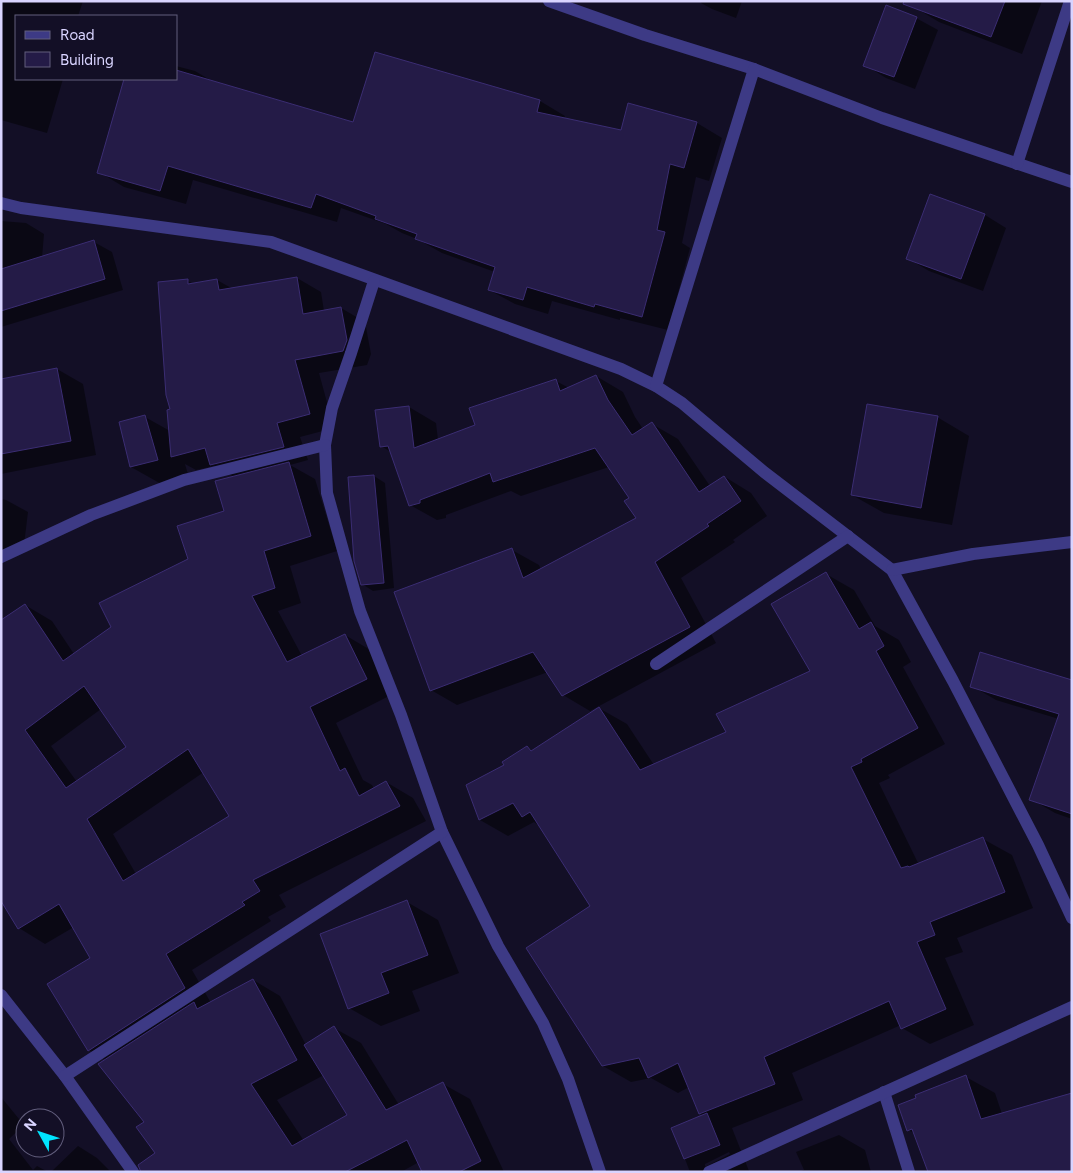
<svg xmlns="http://www.w3.org/2000/svg" width="1073" height="1173" font-family="Figtree,sans-serif">
	<style>
		.shadow { fill: #0007; fill-rule: evenodd }
		.building { fill: #241b47; stroke: #3b2d73; fill-rule: evenodd }
		.lines { fill: none; stroke-linecap: round; stroke-linejoin: round }
		.minor { stroke: #3d3a85; stroke-width: 12 }
	</style>
	<rect width="100%" height="100%" fill="#130f26"/>
	<!-- shadow -->
	<g class="shadow">
		<polygon points="1,1 83,1 78,16 16,16 16,79 63,79 47,133 1,120"/>
		<polygon points="702,1 742,1 736,18 712,9 701,3"/>
		<polygon points="910,1 1042,1 1022,54 939,22 909,4"/>
		<polygon points="916,18 938,30 915,89 886,78 865,65"/>
		<polygon points="176,66 195,71 217,84 354,124 540,101 565,116 564,119 622,131 629,105 697,123 722,138 709,181 696,177 682,243 690,248 668,330 620,318 620,320 552,301 548,314 515,304 489,290 495,272 442,253 417,239 402,233 386,224 341,208 337,222 193,180 186,204 124,187 99,172 126,79 176,79"/>
		<polygon points="985,215 1006,228 983,291 929,271 907,258"/>
		<polygon points="1,221 26,223 44,234 42,258 94,242 112,252 123,290 1,327"/>
		<path d="M 297,278 L 321,292 L 324,311 L 341,308 L 365,322 L 371,354 L 367,365 L 319,373 L 334,428 L 300,437 L 308,460 L 290,465 L 315,479 L 337,551 L 290,566 L 301,603 L 278,611 L 302,656 L 345,635 L 372,651 L 393,694 L 336,723 L 363,780 L 372,785 L 374,789 L 386,782 L 413,798 L 426,821 L 279,895 L 286,907 L 268,917 L 271,921 L 192,970 L 211,1003 L 253,980 L 280,996 L 306,1045 L 334,1028 L 361,1043 L 399,1105 L 443,1084 L 470,1099 L 504,1172 L 423,1172 L 419,1162 L 401,1172 L 176,1172 L 106,1060 L 89,1050 L 48,985 L 92,958 L 74,927 L 45,944 L 19,928 L 25,605 L 52,621 L 74,654 L 113,627 L 189,559 L 226,511 L 234,477 L 214,466 L 196,470 L 185,464 L 189,478 L 163,485 L 131,467 L 145,417 L 170,431 L 188,281 L 194,284 L 217,280 L 233,289 ZM 101,709 L 128,747 L 77,782 L 51,746 ZM 204,772 L 231,816 L 136,874 L 113,834 ZM 324,1075 L 349,1115 L 304,1141 L 277,1100 Z"/>
		<polygon points="57,369 83,384 96,455 1,474 1,379"/>
		<polygon points="596,376 623,392 635,417 643,429 652,424 678,439 710,486 725,477 751,493 767,516 733,540 735,542 681,578 716,643 590,711 563,695 548,672 457,705 431,690 512,550 539,565 541,570 638,519 631,498 609,467 521,496 511,491 446,515 446,518 437,520 410,505 391,452 381,446 377,411 409,407 436,423 438,440 476,426 556,381 569,388"/>
		<polygon points="937,417 969,436 952,525 884,513 852,495"/>
		<polygon points="374,476 385,483 394,588 373,591 362,584"/>
		<polygon points="1,499 6,500 28,512 23,553 1,550"/>
		<path d="M 826,574 L 854,590 L 875,626 L 899,640 L 911,662 L 903,667 L 945,744 L 888,775 L 890,778 L 879,783 L 919,865 L 983,839 L 1012,855 L 1033,908 L 957,938 L 963,952 L 945,958 L 974,1025 L 930,1044 L 902,1028 L 901,1025 L 792,1073 L 803,1100 L 732,1128 L 749,1171 L 690,1172 L 673,1128 L 704,1116 L 700,1114 L 689,1087 L 678,1093 L 651,1078 L 631,1082 L 603,1066 L 592,907 L 541,827 L 534,822 L 508,836 L 480,820 L 467,786 L 506,766 L 528,748 L 533,751 L 598,709 L 597,707 L 627,724 L 654,765 L 728,733 L 811,671 ZM 729,1152 L 730,1154 L 705,1167 L 705,1164 Z"/>
		<polygon points="1072,682 1072,819 1055,813 1031,799 1059,719 996,700 972,686"/>
		<polygon points="407,902 438,920 459,973 412,991 420,1011 381,1026 349,1008"/>
		<polygon points="966,1077 995,1093 1002,1114 1072,1172 916,1134 908,1130"/>
		<polygon points="1,1097 24,1125 9,1139 33,1170 37,1166 48,1172 1,1172"/>
		<polygon points="839,1135 865,1150 871,1172 799,1172 804,1170 796,1152"/>
		<polygon points="78,1146 97,1158 111,1172 51,1172"/>
	</g>
	<!-- building -->
	<g class="building">
		<polygon points="904,1 1005,1 991,37 903,4"/>
		<polygon points="886,5 917,17 894,77 863,66"/>
		<polygon points="375,52 540,100 537,112 621,130 628,103 697,122 684,168 670,164 657,230 665,232 642,317 595,304 594,307 527,287 523,300 488,290 495,267 415,239 417,234 375,219 376,216 316,194 311,208 168,166 160,191 97,173 124,79 176,79 176,70 353,122"/>
		<polygon points="930,194 985,214 961,279 906,259"/>
		<polygon points="94,240 105,279 1,311 1,269"/>
		<polygon points="297,277 303,314 341,307 347,340 343,351 295,360 310,414 277,423 284,447 210,465 205,448 171,457 167,410 170,409 166,395 158,282 188,279 188,284 217,279 219,290"/>
		<polygon points="57,368 71,441 1,454 1,379"/>
		<polygon points="596,375 608,400 632,435 652,422 699,492 724,476 741,501 707,524 709,526 655,562 690,627 562,696 533,652 430,691 394,592 512,548 523,578 636,518 624,501 629,498 595,448 493,482 490,473 420,500 420,503 409,506 388,446 380,447 375,410 409,406 414,448 475,425 469,408 556,379 560,391"/>
		<polygon points="867,404 938,416 921,508 851,495"/>
		<polygon points="145,415 158,460 130,467 119,422"/>
		<path d="M 289,462 L 311,536 L 264,551 L 275,588 L 252,596 L 287,662 L 345,634 L 367,679 L 310,707 L 340,771 L 345,768 L 359,796 L 386,781 L 400,806 L 253,880 L 260,891 L 242,902 L 245,905 L 166,954 L 185,988 L 88,1051 L 47,984 L 90,958 L 59,904 L 18,929 L 1,901 L 1,620 L 25,604 L 63,661 L 111,627 L 99,603 L 188,559 L 177,526 L 224,511 L 215,481 ZM 84,686 L 126,747 L 66,788 L 25,730 ZM 188,749 L 229,816 L 123,881 L 87,819 Z"/>
		<polygon points="374,475 384,583 361,585 354,561 348,477"/>
		<polygon points="826,572 859,629 871,622 884,646 876,651 918,728 861,759 862,762 851,767 901,868 908,866 909,867 983,837 1005,892 930,922 935,935 917,942 946,1009 901,1029 889,1001 764,1057 775,1084 699,1114 678,1063 648,1078 639,1058 602,1066 526,948 590,906 530,812 522,817 513,803 479,820 466,785 504,765 502,762 527,746 531,751 599,707 640,770 726,732 716,714 810,671 771,604"/>
		<polygon points="980,652 1072,680 1072,814 1029,800 1059,714 970,687"/>
		<polygon points="407,900 428,955 381,973 389,993 348,1009 320,934"/>
		<polygon points="253,979 297,1060 251,1084 292,1146 347,1115 304,1045 334,1026 386,1110 443,1082 481,1161 459,1172 422,1172 407,1140 345,1172 141,1172 138,1165 155,1153 136,1127 144,1122 98,1064 194,1002 197,1009"/>
		<polygon points="966,1075 981,1119 1072,1093 1072,1172 928,1172 912,1129 907,1131 898,1105 916,1098 915,1095"/>
		<polygon points="707,1113 720,1145 684,1159 671,1128"/>
	</g>
	<g class="lines">
		<!-- minor -->
		<g class="minor">
			<polyline points="549,1 645,35 754,69 882,118 1072,182"/>
			<polyline points="1017,164 1070,1"/>
			<polyline points="1,203 21,208 271,242 621,369 656,386 682,403 764,472 892,570 953,681 1038,845 1072,918"/>
			<polyline points="374,281 351,353 332,408 325,445 327,493 360,611 401,715 442,832 498,946 543,1023 568,1079 600,1172"/>
			<polyline points="656,386 754,69"/>
			<polyline points="1,557 91,515 184,480 325,445"/>
			<polyline points="892,570 973,554 1072,542"/>
			<polyline points="656,664 848,536"/>
			<polyline points="1,995 65,1076 133,1172"/>
			<polyline points="65,1076 442,832"/>
			<polyline points="884,1092 909,1172"/>
			<polyline points="709,1172 1072,1007"/>
		</g>
	</g>
	<!-- border -->
	<rect width="1073" height="1173" fill="none" stroke="#d9d4ff" stroke-width="5"/>
	<!-- legend -->
	<rect x="15" y="15" width="162" height="65" fill="#130f26" stroke="#625e7d"/>
	<rect x="25" y="31" width="25" height="8" fill="#3d3a85" stroke="#625e7d"/>
	<text x="60" y="40" font-size="15" fill="#d9d4ff">Road</text>
	<rect x="25" y="52" width="25" height="15" fill="#241b47" stroke="#625e7d"/>
	<text x="60" y="65" font-size="15" fill="#d9d4ff">Building</text>
	<!-- north arrow -->
	<g transform="translate(40 1133) rotate(310)"><circle r="24" fill="#130f26" stroke="#625e7d"/>
	<path d="M0-4L9 19L0 12L-9 19Z" fill="#00e5ff"/>
	<text y="-8" font-size="14" font-weight="bold" text-anchor="middle" fill="#d9d4ff">N</text>
	</g>
</svg>
